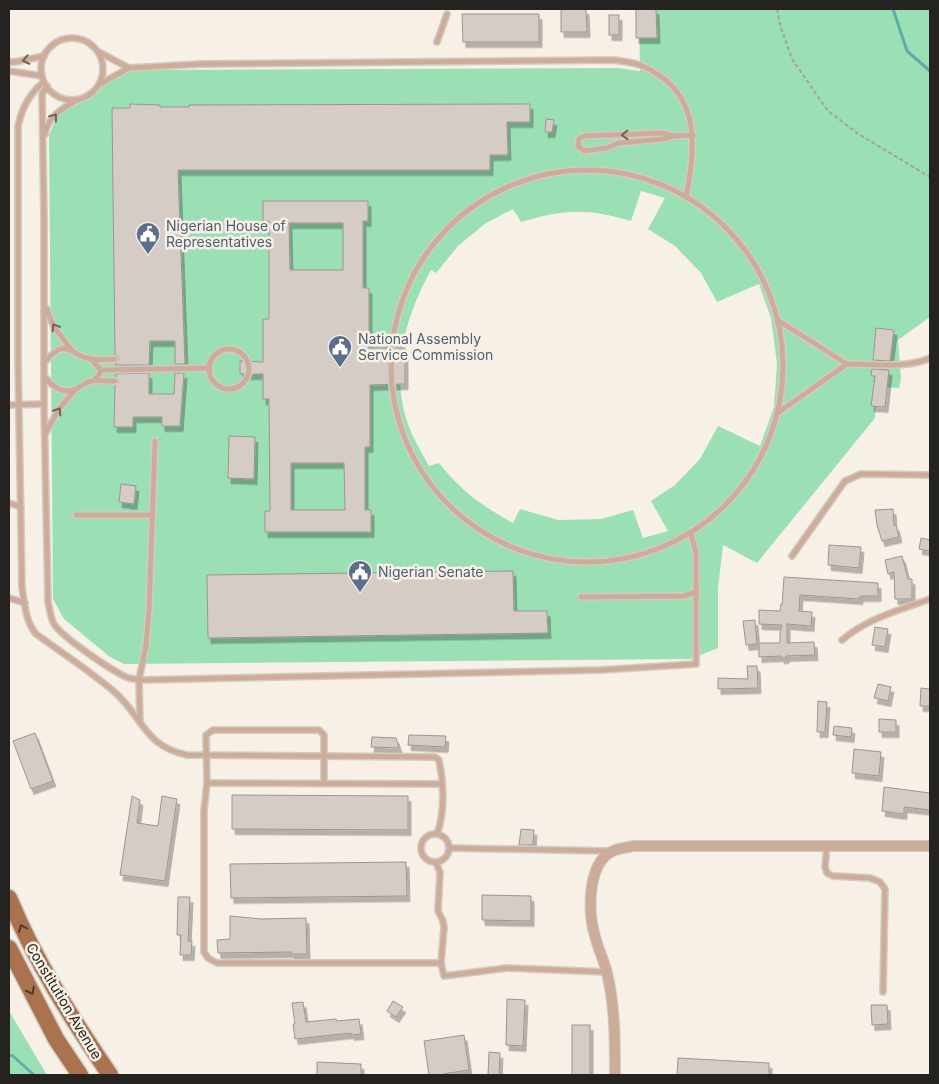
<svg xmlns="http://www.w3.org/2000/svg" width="939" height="1084" font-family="Inter,sans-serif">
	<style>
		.green { fill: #9be0b5; fill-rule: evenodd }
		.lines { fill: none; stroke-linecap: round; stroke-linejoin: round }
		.stream { stroke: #5eacae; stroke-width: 3 }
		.building { fill: #d6ccc6; stroke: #9e948f; fill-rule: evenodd; filter: url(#shadow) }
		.lane-casing { stroke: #d1cbc3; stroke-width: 8 }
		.street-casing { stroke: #d1cbc3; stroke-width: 12 }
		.primary-casing { stroke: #d1cbc3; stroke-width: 19 }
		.path { stroke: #a7a29b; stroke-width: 2; stroke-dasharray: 4 2.5; stroke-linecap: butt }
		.lane { stroke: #cdad9a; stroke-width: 5 }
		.street { stroke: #cdad9a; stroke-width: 10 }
		.primary { stroke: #aa724e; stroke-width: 16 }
		.oneway { stroke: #716156 }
		.oneway2 { stroke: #4d3b2d }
		.labels { text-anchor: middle; stroke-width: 5; stroke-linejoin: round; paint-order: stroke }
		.service-label { font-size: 14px; fill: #4e5e75; stroke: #f7f0e7; text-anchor: start }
		.street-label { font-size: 14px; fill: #25231f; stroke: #f7f0e7 }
	</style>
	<defs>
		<filter id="shadow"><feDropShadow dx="3" dy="5.5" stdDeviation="0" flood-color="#0004"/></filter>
	</defs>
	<rect width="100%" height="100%" fill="#f7f0e7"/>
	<!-- green -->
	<g class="green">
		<path d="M 639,9 L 930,9 L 930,317 L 898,340 L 901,379 L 899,388 L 876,387 L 875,418 L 757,563 L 723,545 L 718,588 L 718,648 L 690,659 L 124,664 L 110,657 L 64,619 L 53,599 L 49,135 L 58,115 L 112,79 L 136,70 L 619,68 L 640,71 ZM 641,191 L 665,198 L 648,229 L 675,246 L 701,273 L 717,302 L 759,284 L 771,318 L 777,364 L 774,407 L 760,446 L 718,426 L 700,459 L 675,485 L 651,501 L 668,531 L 643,538 L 633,510 L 601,519 L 558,520 L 520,509 L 513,523 C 481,505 462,492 439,463 L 429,466 C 421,451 412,437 407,421 C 390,370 406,315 431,270 L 436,273 L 458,246 L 486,223 L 513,209 L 521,222 C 565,209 586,208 631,221 Z"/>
		<polygon points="9,1011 47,1075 9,1075"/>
	</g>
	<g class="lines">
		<!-- stream -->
		<g class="stream">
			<polyline points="893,9 907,51 930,71"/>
			<polyline points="9,1055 13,1056 34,1075"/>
		</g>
	</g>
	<!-- building -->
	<g class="building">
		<polygon points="561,9 586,9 587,32 561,32"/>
		<polygon points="636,9 656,9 657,38 636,38"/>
		<polygon points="462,14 539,14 539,42 463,42"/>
		<rect x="609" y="15" width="10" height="20"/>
		<polygon points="130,104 160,105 160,107 189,107 189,105 530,104 530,122 507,122 508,155 490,155 490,170 178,170 185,364 175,364 175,341 150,341 149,365 115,365 119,359 118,356 115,355 112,108 130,108"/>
		<polygon points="546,119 554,120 552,132 545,132"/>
		<path d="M 263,201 L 368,201 L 368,221 L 363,221 L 363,288 L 369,288 L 369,348 L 405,348 L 405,384 L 370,385 L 370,447 L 365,447 L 365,510 L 371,510 L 371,532 L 265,532 L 265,511 L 270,511 L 269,399 L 263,399 L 263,374 L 240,374 L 240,361 L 263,362 L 263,319 L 269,319 L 269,221 L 263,221 ZM 289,223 L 343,223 L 343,270 L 290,270 ZM 291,463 L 344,463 L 345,510 L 291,510 Z"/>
		<polygon points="876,328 894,330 890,361 873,360"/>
		<polygon points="872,369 889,370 885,407 871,406 875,376 871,376"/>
		<polygon points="149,373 149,394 174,394 175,373 184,373 180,426 162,426 162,417 133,417 133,427 114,427 115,385 119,382 115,374"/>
		<polygon points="229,436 255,437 254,479 228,478"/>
		<polygon points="121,484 136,486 134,504 119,502"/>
		<polygon points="893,509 894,526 896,525 899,537 882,541 877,525 875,510"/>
		<polygon points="921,538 930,540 930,551 919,549"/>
		<polygon points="829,545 861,547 859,568 828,565"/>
		<polygon points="902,556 908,579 912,579 912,599 895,599 894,572 888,574 885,560"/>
		<polygon points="513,571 514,611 547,611 548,633 208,638 207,575"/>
		<polygon points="784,577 878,583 878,596 860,596 860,599 800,595 799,611 812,612 811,626 787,624 787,643 814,642 815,655 786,656 786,658 781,658 781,656 759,657 759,643 780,643 780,633 782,625 759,624 759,610 780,611 781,604 782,605"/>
		<polygon points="755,620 757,644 746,645 743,621"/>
		<polygon points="875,627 888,629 885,647 872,645"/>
		<polygon points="747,666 757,666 758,688 718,689 718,678 748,679"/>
		<polygon points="878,684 891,687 888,701 874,698"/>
		<polygon points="921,688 930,689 930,706 920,706"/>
		<polygon points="818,701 827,702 825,732 817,732"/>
		<polygon points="879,719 896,720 896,732 879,732"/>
		<polygon points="834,726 852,728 851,737 833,735"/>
		<polygon points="35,733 53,781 31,789 13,741"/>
		<polygon points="409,735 446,736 445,747 408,745"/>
		<polygon points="372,737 396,738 399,748 371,747"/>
		<polygon points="854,749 881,752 879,776 852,773"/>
		<polygon points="884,787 930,793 930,810 904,807 904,814 882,811"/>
		<polygon points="232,795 408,796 408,830 232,829"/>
		<polygon points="132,796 140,800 137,823 158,826 162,796 177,799 165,881 120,875"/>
		<polygon points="521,829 534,830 533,845 519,845"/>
		<polygon points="406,862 407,896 231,898 230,864"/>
		<polygon points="482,895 531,896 531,921 482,920"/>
		<polygon points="178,897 190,897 188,941 192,941 191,955 180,955 181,935 177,935"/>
		<polygon points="230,916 261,919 306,918 307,954 291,954 291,952 218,953 217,940 230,939"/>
		<polygon points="507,999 525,1000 523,1046 506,1045"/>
		<polygon points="393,1001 403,1007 396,1017 387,1011"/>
		<polygon points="303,1002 306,1022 336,1019 337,1021 359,1019 361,1034 351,1035 351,1033 295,1039 293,1024 295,1024 292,1003"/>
		<polygon points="871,1005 887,1005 888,1024 872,1025"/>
		<rect x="572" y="1025" width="18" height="50"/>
		<polygon points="464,1035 469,1070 443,1074 443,1075 429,1075 424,1041"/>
		<polygon points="489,1052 500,1053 499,1075 488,1075"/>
		<polygon points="678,1058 769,1063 769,1075 677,1075"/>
		<polygon points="317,1062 361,1064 361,1075 317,1075"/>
	</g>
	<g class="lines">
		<!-- lane casing -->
		<g class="lane-casing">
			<g id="lane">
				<circle cx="72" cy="69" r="31"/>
				<polyline points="437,42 447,14"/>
				<polyline points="99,52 129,68"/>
				<polyline points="9,62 15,62 44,56"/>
				<polyline points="9,71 42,76"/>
				<path d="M 44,82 C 29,93 22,108 18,126 L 18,358 L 22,588 C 25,605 25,620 36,634 C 61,652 87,669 111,689 C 142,713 142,746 187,755 L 435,757 L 439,760 C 444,783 445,812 437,834"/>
				<path d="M 100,84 L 129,68 L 201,64 L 615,60 C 624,62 634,62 642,66 C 700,90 697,144 686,197"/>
				<path d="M 47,86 L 42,94 L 44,218 L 44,404 L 48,602 C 50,609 50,617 54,624 C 63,638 111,670 126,677 C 131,679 136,679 141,680 L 601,670 L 696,664 L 696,553 L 691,534"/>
				<path d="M 45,134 C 48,116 63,108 77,100"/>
				<polyline points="674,136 663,139 618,143 607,148 584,151 578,146 579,139 584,136 662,133 674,136 693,135"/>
				<circle cx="587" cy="366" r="196"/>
				<polyline points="46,308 54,327 71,349"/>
				<polyline points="779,321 847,364 779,412"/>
				<circle cx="229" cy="369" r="20"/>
				<polyline points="92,360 101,370 99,375 94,380"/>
				<path d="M 44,363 C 67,335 68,355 91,359 C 99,361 108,359 115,359"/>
				<path d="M 847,364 C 874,364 906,369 930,358"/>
				<polyline points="101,370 210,368"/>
				<path d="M 44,376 C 51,385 61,394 74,390 C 79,388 83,384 88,382 C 96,379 106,381 115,381"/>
				<polyline points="9,405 44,404"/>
				<polyline points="45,434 59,409 75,390"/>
				<polyline points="9,503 21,507"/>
				<polyline points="76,515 153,515"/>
				<polyline points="792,556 845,481 861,474 930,475"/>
				<polyline points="581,597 684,596 697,592"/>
				<polyline points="9,598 25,603"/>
				<path d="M 842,640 C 868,618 900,610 930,599"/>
				<polyline points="140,722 139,680 146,645 149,610 155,441"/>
				<polyline points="207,783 442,784"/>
				<polyline points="324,783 324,735 319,730 213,730 206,735 207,783 204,811 204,952 208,958 217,963 441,963 444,928 443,921 438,911 440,872 436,863"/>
				<circle cx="435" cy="848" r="14"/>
				<polyline points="827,846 825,867 827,873 833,876 870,878 880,882 885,889 883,992"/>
				<polyline points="450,848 609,851"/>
				<polyline points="441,963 444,976 507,968 607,972"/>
			</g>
		</g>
		<!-- street casing -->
		<g class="street-casing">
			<path id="street" d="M 615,1075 C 615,1042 615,1006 607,973 C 604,960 598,949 595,936 C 588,913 587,865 611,852 C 617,848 627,848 633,846 L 930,846"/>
		</g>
		<!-- primary casing -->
		<g class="primary-casing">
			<g id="primary">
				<path d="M 9,898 C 35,961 72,1019 110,1075"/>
				<polyline points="9,948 56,1039 80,1075"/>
			</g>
		</g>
		<!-- path -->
		<polyline class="path" points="777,9 781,28 792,59 828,111 860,135 930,177"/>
		<!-- lane -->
		<use href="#lane" class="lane"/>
		<!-- street -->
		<use href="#street" class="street"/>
		<!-- primary -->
		<use href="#primary" class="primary"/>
	</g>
	<!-- one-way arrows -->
	<defs><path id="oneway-chevron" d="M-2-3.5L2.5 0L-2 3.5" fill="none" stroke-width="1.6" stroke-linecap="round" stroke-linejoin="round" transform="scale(1.25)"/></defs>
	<g class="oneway">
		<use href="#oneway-chevron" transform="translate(26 60) rotate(169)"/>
		<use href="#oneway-chevron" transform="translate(54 117) rotate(-53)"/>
		<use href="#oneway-chevron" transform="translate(625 135) rotate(178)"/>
		<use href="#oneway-chevron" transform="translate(55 327) rotate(-121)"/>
		<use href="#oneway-chevron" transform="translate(58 411) rotate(-57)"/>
	</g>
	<g class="oneway2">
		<use href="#oneway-chevron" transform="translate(22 928) rotate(-115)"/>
		<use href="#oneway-chevron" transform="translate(31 991) rotate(63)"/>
	</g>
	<!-- icons -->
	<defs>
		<g id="civic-pin" transform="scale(1.25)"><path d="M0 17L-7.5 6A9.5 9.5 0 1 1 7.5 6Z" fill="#5c6f8a" stroke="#f7f0e7"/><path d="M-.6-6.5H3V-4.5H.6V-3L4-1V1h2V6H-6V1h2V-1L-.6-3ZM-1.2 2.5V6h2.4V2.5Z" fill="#fff"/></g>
	</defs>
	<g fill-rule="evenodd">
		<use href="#civic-pin" x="148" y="234"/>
		<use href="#civic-pin" x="340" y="347"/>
		<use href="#civic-pin" x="360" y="572"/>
	</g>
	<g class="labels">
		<!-- service labels -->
		<g class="service-label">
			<text x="166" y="231">Nigerian House of<tspan x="166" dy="16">Representatives</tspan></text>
			<text x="358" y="344">National Assembly<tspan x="358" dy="16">Service Commission</tspan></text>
			<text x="378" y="577">Nigerian Senate</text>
		</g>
		<!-- street labels -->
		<g class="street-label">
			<text transform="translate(64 1001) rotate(59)" y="5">Constitution Avenue</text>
		</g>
	</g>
	<!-- border -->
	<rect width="939" height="1084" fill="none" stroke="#25231f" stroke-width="20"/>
</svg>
